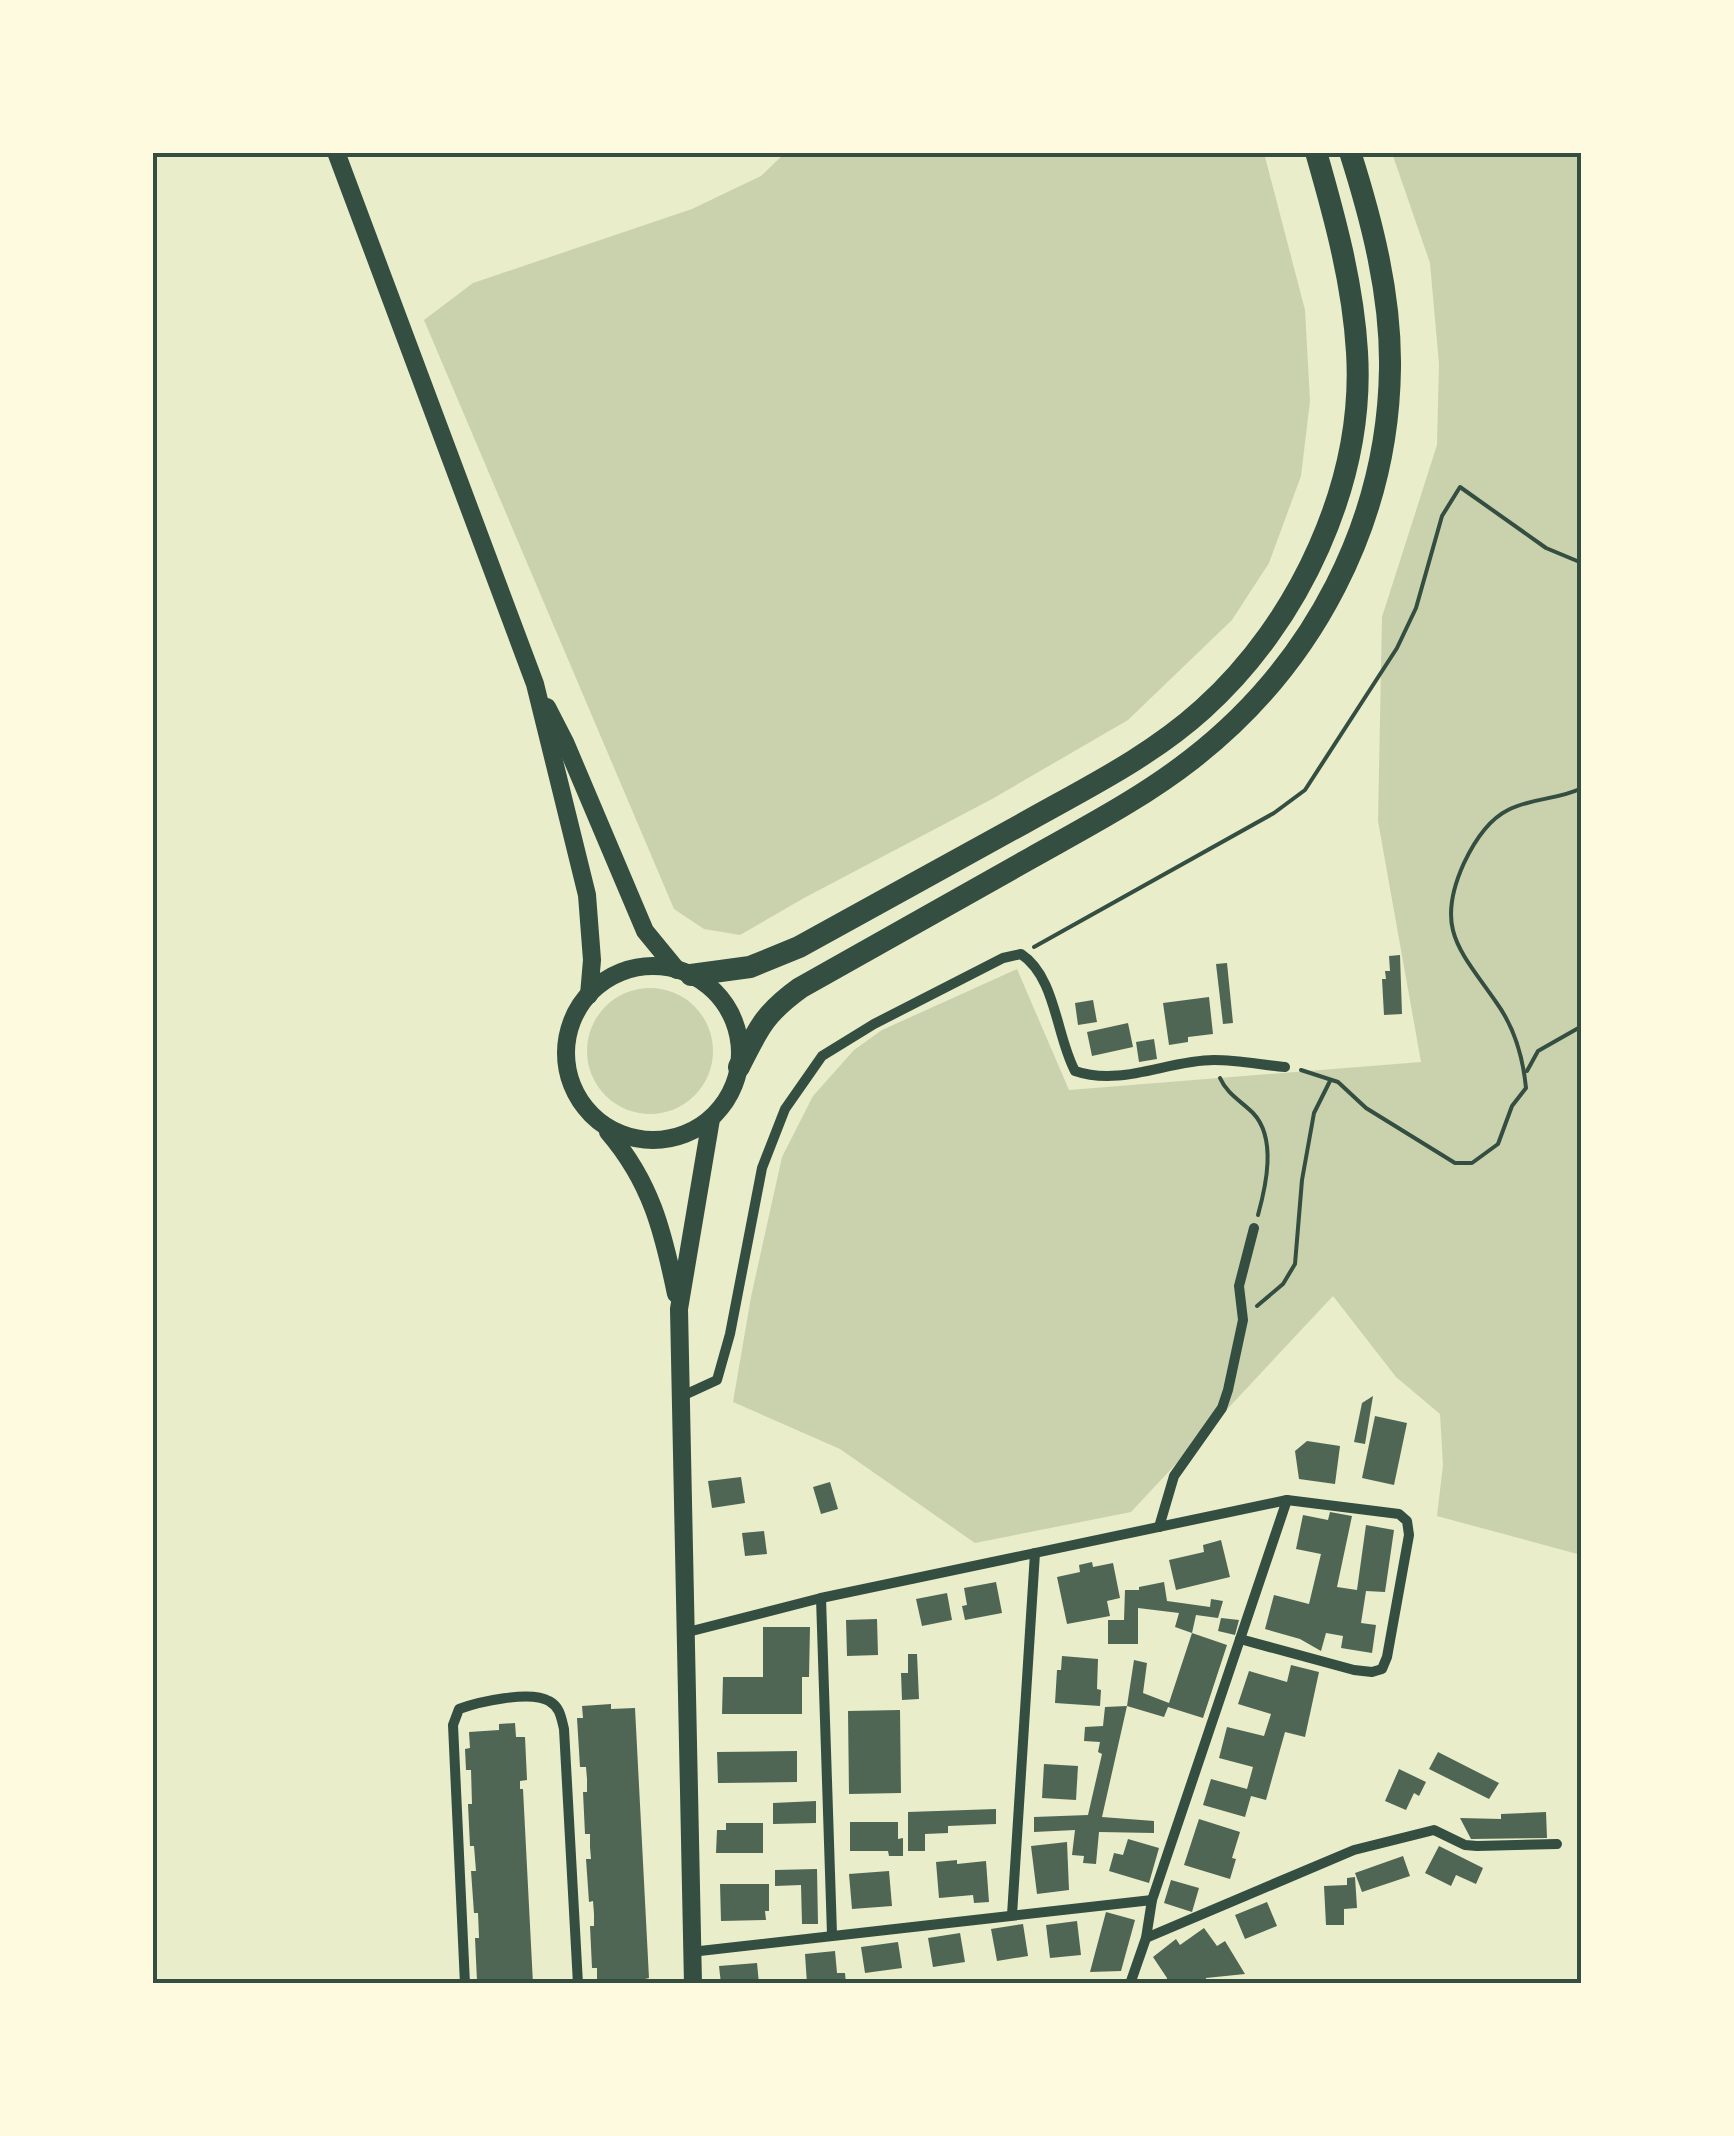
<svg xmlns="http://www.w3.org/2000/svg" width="1734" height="2136" font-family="Montserrat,sans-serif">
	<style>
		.green { fill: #cad2ad }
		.building { fill: #4f6655 }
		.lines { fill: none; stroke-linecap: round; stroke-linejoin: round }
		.path { stroke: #344e41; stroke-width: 4 }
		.minor { stroke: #344e41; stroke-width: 10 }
		.secondary { stroke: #344e41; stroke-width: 18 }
		.motorway { stroke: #344e41; stroke-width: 22 }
		.neatline { fill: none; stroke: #344e41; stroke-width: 4 }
	</style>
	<rect width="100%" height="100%" fill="#e9edc9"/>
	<!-- green -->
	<g class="green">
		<polygon points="785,153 1264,153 1305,310 1310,401 1301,476 1269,563 1232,620 1128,720 992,799 804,898 740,935 704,929 674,909 424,320 473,283 692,209 761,176"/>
		<polygon points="1392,153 1581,153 1581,1555 1437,1516 1443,1465 1440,1414 1396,1377 1333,1296 1131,1512 975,1543 840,1449 733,1402 751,1297 782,1157 813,1096 854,1050 882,1030 1017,969 1069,1090 1421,1062 1378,821 1382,617 1437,445 1439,364 1430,263"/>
		<circle cx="650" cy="1051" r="63"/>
	</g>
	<!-- building -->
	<g class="building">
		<polygon points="1400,955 1402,1014 1384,1015 1382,979 1386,979 1385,971 1390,971 1389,956"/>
		<polygon points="1227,963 1233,1023 1223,1024 1216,964"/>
		<polygon points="1209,997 1213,1034 1188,1037 1188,1042 1169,1045 1163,1003"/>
		<polygon points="1093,1000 1097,1022 1078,1025 1075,1003"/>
		<polygon points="1128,1023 1133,1047 1092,1056 1087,1032"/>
		<polygon points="1154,1039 1157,1059 1139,1062 1136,1042"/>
		<polygon points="1373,1396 1365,1444 1354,1442 1362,1403"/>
		<polygon points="1375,1416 1407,1423 1394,1485 1362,1478"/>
		<polygon points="1307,1441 1340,1446 1335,1484 1299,1479 1295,1451"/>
		<polygon points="741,1477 745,1503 712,1508 708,1481"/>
		<polygon points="830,1482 838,1509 821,1514 813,1487"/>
		<polygon points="1330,1512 1352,1516 1337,1587 1357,1590 1366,1525 1394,1530 1385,1592 1366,1591 1361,1623 1376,1625 1372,1653 1341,1648 1343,1636 1326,1633 1321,1651 1300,1639 1265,1629 1274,1595 1309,1604 1321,1554 1296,1549 1303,1515 1328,1520"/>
		<polygon points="764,1531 767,1554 745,1556 742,1533"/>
		<polygon points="1221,1540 1230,1577 1176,1590 1169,1560 1204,1552 1203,1545"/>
		<polygon points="1092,1562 1093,1567 1113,1563 1120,1598 1107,1601 1110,1616 1067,1624 1057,1577 1080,1572 1079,1565"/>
		<polygon points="996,1582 1002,1613 965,1620 962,1606 967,1605 964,1588"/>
		<polygon points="1164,1582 1167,1601 1210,1607 1211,1599 1223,1601 1218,1618 1196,1615 1192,1633 1227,1645 1203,1718 1168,1707 1164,1717 1127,1706 1102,1817 1154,1821 1154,1833 1099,1832 1096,1864 1083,1863 1084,1856 1072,1855 1075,1830 1034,1832 1034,1817 1088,1815 1102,1754 1098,1752 1100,1742 1084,1741 1085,1727 1103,1726 1105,1707 1127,1706 1134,1660 1147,1663 1143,1693 1169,1703 1192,1633 1175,1627 1179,1613 1138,1608 1138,1644 1108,1644 1108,1620 1124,1620 1125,1590 1139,1590 1139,1587"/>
		<polygon points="947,1593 952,1620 922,1626 916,1599"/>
		<polygon points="1221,1618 1239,1620 1235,1635 1218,1631"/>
		<polygon points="877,1619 878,1655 847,1656 846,1620"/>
		<polygon points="763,1627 810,1627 809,1677 802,1677 802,1714 722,1714 723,1677 763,1677"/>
		<polygon points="908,1654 917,1654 919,1699 902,1700 901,1673 908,1673"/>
		<polygon points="1062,1656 1098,1659 1097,1689 1101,1690 1100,1706 1055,1703 1057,1670 1061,1670"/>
		<polygon points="1291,1665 1319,1672 1305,1737 1285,1732 1266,1800 1251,1796 1245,1817 1203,1805 1211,1779 1247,1789 1253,1767 1219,1758 1227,1727 1264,1736 1271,1714 1238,1704 1249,1671 1287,1682"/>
		<polygon points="611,1704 611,1709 635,1708 649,1978 645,1979 645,1984 597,1984 597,1968 592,1968 590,1926 594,1926 594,1914 593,1901 589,1902 586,1859 591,1859 590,1847 590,1834 585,1834 583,1792 587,1792 587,1779 586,1767 580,1767 577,1718 583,1718 582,1706"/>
		<polygon points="900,1710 901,1793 849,1794 848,1711"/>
		<polygon points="515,1723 516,1737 525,1737 527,1780 520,1781 520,1789 523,1789 533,1984 482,1984 482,1980 477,1981 475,1938 479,1938 478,1913 474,1913 471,1871 476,1871 474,1846 470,1846 468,1804 472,1804 471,1770 466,1770 465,1749 470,1748 469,1732 499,1730 499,1724"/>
		<polygon points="797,1751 797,1782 718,1783 717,1752"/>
		<polygon points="1438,1752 1499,1783 1489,1799 1429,1769"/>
		<polygon points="1044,1764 1078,1766 1076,1800 1042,1798"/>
		<polygon points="1399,1769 1426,1782 1419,1796 1414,1793 1406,1810 1385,1801"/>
		<polygon points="816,1801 816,1823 773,1824 773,1803"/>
		<polygon points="996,1809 996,1824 948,1826 948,1833 925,1834 925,1851 908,1851 908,1812"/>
		<polygon points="1546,1812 1547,1838 1471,1839 1460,1818 1501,1819 1501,1814"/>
		<polygon points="1199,1819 1240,1832 1232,1858 1236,1859 1230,1879 1184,1865"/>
		<polygon points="850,1822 898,1822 898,1839 903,1838 903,1856 889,1856 888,1851 850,1851"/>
		<polygon points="726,1823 763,1823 763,1853 716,1853 717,1830 726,1830"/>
		<polygon points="1128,1839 1159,1848 1149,1883 1109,1871 1114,1853 1123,1855"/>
		<polygon points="1067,1842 1069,1890 1037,1894 1031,1846"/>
		<polygon points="1439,1846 1483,1868 1476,1884 1456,1875 1451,1886 1425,1873"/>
		<polygon points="1403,1856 1410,1876 1362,1892 1355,1873"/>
		<polygon points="957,1860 957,1864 986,1861 989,1902 974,1903 973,1895 939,1898 936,1862"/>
		<polygon points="817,1869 818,1924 802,1924 801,1885 775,1886 775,1870"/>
		<polygon points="889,1871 892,1906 852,1909 849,1874"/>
		<polygon points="1355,1877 1357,1908 1344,1909 1344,1925 1326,1925 1324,1886 1347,1885 1347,1878"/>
		<polygon points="1171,1880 1199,1888 1192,1912 1164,1903"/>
		<polygon points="720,1884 769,1884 769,1911 765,1911 766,1920 721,1921"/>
		<polygon points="1267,1902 1277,1926 1245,1939 1235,1915"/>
		<polygon points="1106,1912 1135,1920 1121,1971 1090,1972"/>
		<polygon points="1077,1921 1081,1955 1050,1958 1046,1925"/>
		<polygon points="1023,1924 1028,1956 997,1961 991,1929"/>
		<polygon points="1204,1928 1217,1946 1225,1941 1245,1974 1206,1978 1205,1984 1166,1984 1167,1978 1153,1957 1176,1939 1180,1945"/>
		<polygon points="960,1933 965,1962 933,1967 928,1938"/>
		<polygon points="898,1942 902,1968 865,1973 861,1947"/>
		<polygon points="835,1951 837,1973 845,1973 846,1984 807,1984 805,1954"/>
		<polygon points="757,1963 759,1984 721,1984 719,1966"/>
	</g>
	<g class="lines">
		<!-- path -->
		<g class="path">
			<polyline points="1034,947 1274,813 1305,790 1397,648 1416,608 1442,516 1460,487 1546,548 1582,563"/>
			<path d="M 1301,1070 L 1338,1082 L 1366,1108 L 1455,1163 L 1472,1163 L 1498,1144 L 1512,1106 L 1526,1088 C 1523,1057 1515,1028 1496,1002 C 1460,950 1434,929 1464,863 C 1473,844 1488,820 1508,810 C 1530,798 1558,800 1582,788"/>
			<polyline points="1527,1071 1538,1051 1582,1026"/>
			<path d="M 1220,1078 C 1227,1094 1241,1101 1253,1113 C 1277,1138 1266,1186 1258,1215"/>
			<polyline points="1257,1306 1283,1284 1295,1264 1302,1180 1314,1113 1330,1081"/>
		</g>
		<!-- minor -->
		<g class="minor">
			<path d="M 680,1397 L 717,1380 L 730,1334 L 762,1168 L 785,1109 L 822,1056 L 874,1024 L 1003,958 L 1021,954 C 1056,977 1056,1036 1075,1071 C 1121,1087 1168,1060 1214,1060 C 1238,1060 1262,1065 1285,1067"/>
			<polyline points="1159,1527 1174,1476 1222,1408 1228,1390 1243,1320 1239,1286 1254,1228"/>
			<polyline points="821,1598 832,1934"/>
			<polyline points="684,1633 821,1598 1287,1500 1399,1514 1407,1521 1409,1535 1387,1657 1382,1669 1372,1672 1354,1670 1240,1639"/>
			<polyline points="1012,1915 1035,1553"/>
			<polyline points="1146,1938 1354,1850 1434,1830 1465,1845 1477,1846 1557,1844"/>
			<polyline points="691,1952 1152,1900"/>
			<path d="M 465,1984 L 453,1725 L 459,1709 C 478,1702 530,1690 549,1701 C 560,1707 561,1717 564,1729 L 578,1984"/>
			<polyline points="1130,1984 1146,1938 1152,1900 1287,1500"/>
		</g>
		<!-- secondary -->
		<g class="secondary">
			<polyline points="336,152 535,684 587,895 592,960 589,995"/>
			<polyline points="547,707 565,742 645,931 677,970"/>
			<circle cx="653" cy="1053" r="87"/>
			<path d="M 608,1132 C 651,1182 663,1231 676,1294"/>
			<polyline points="693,1984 679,1309 711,1119"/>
		</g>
		<!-- motorway -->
		<g class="motorway">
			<path d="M 691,975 L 750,967 L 799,947 C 874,906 949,864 1024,823 C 1086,788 1150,757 1203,709 C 1299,623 1365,482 1357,352 C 1353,284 1335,218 1316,152"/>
			<path d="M 739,1067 C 758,1029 764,1014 800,988 C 877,945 954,902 1031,858 C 1086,827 1142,798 1192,759 C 1313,665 1388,522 1390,368 C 1391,295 1372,221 1350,152"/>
		</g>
	</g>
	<!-- border -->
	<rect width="1734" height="2136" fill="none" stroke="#fefae0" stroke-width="310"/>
	<rect x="155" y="155" width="1424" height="1826" class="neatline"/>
</svg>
